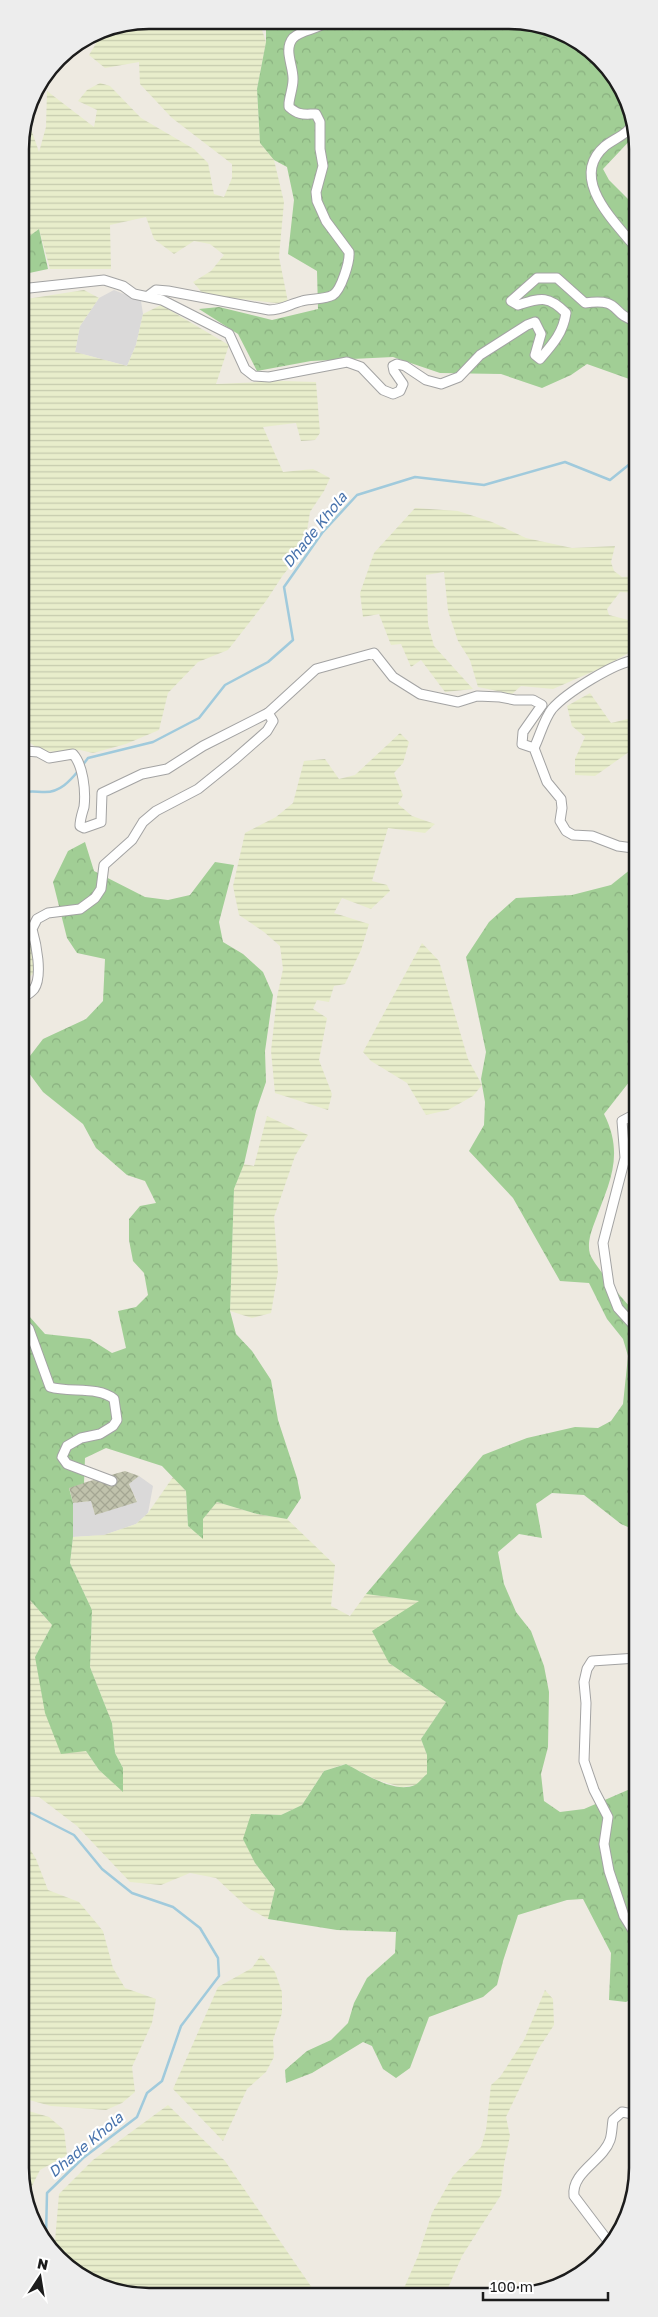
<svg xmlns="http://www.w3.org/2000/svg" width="658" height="2317" font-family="'Golos Text',sans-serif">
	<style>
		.residential { fill: #dad9d9 }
		.construction { fill: url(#construction-cross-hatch) }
		.farmland { fill: url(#farmland-rules) }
		.forest { fill: url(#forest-crowns) }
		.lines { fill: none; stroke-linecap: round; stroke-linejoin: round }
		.stream { stroke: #a0cadc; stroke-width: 2.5 }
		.minor-casing { stroke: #a3a3a3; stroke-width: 11 }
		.minor { stroke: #fff; stroke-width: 9 }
		.labels { text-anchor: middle; stroke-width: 4.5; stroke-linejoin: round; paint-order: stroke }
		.water-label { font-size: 15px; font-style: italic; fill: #4772ac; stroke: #fff }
		.rim { fill: none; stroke: #1c1c1c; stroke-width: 2.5 }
	</style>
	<defs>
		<pattern id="construction-cross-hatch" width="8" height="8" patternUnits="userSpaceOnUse" patternTransform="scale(1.25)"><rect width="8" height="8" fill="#c0c2ac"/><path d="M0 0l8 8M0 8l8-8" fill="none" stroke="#a4a693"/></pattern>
		<pattern id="farmland-rules" width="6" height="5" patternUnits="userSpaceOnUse" patternTransform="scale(1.25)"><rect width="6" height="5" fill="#e8edcb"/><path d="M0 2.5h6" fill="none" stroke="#c6cbae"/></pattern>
		<pattern id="forest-crowns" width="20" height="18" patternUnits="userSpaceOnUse" patternTransform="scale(1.25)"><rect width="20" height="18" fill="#a1ce95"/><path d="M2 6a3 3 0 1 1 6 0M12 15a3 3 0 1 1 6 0" fill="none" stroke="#8ab080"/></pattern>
	</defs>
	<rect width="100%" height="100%" fill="#eeeae1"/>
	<!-- residential -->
	<g class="residential">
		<polygon points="114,290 141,301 143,314 136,345 127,366 75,352 80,326 99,298"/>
		<polygon points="139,1476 153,1486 148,1513 136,1524 104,1535 73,1537 73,1503 91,1501 95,1515 137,1501 129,1484"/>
	</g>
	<!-- construction -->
	<polygon class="construction" points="125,1471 139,1476 129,1484 137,1502 95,1515 91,1501 73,1503 69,1487"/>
	<!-- farmland -->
	<g class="farmland">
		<polygon points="149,20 259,21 266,42 257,89 260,143 274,160 284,202 279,257 288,302 276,303 204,295 193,282 211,271 224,255 210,244 194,241 174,254 154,239 146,217 110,225 111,269 50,269 39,229 20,243 20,141 26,114 39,152 46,127 47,91 94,127 97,110 78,101 87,90 100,83 110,86 141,118 194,149 208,163 214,194 224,197 232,178 232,164 172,118 140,84 139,62 105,68 89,55 105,29"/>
		<polygon points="84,290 99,298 80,326 75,352 127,366 136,345 143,314 161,305 229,345 216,384 282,381 316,382 320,433 315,440 301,441 296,423 263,427 283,472 313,469 330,478 324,491 310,512 304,550 283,575 266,601 228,650 198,662 168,693 159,730 126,744 93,753 80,750 63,752 41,751 21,736 20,300"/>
		<polygon points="415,508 458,511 492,522 526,538 572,548 615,546 611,562 614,571 622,577 636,576 636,593 620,592 607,609 609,615 636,622 636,649 601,668 553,689 521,686 512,694 478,687 470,660 458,641 448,611 444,572 426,575 428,624 434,646 473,689 445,692 421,660 411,667 401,644 391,645 379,614 363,617 360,593 374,553"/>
		<polygon points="590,693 611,723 636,717 636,747 595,776 575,775 575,759 585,737 572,726 567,706"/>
		<polygon points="400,733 409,742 403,763 394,773 403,795 398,804 412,816 435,824 425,833 388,828 372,881 387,885 390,891 371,909 342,898 334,913 369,924 361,950 345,984 334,986 329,1002 317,1000 313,1009 327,1018 319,1060 332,1094 328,1110 275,1093 271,1051 277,997 283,969 280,946 264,932 239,915 233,886 245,833 276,817 293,803 304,761 325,759 339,779 355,775"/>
		<polygon points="21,942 36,946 42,965 21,985"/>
		<polygon points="422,943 439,961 468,1059 482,1085 473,1096 448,1110 426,1115 407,1083 371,1061 363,1052"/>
		<polygon points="267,1116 308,1135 295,1156 274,1217 278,1272 271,1313 252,1318 230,1311 234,1189 244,1164 254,1166"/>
		<polygon points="173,1477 186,1491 188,1526 203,1538 203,1519 217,1502 257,1514 287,1519 335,1565 331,1606 350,1616 366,1594 420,1601 389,1663 446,1702 421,1739 427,1755 427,1774 416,1785 401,1787 377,1780 345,1764 324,1771 302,1805 281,1815 251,1814 255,1863 275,1889 268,1919 248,1908 216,1878 190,1873 161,1885 130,1882 77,1826 39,1797 22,1796 22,1591 52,1625 35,1657 86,1751 99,1770 123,1791 123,1768 115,1753 112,1723 90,1667 92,1610 70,1563 73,1537 104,1535 136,1524 148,1513"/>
		<polygon points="22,1836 36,1859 48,1890 79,1902 103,1931 113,1968 125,1988 156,1999 152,2023 132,2067 135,2092 122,2103 106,2110 51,2106 22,2098"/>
		<polygon points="261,1955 275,1972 282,1992 282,2013 273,2040 274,2057 266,2072 247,2089 223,2141 173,2089 218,1987 252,1968"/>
		<polygon points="545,1990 553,1999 554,2025 539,2048 506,2117 510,2136 504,2164 501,2195 462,2256 445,2295 401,2295 418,2256 432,2213 453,2176 481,2147 486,2130 491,2085 500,2077 524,2040"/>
		<polygon points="168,2105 225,2161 317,2295 124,2295 58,2259 55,2241 59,2194 93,2160"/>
		<polygon points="22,2109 49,2117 64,2130 67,2155 40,2170 29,2192 30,2208 22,2193"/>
	</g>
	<!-- forest -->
	<g class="forest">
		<polygon points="266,21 535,23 600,58 636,124 636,134 603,169 609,180 636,207 636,375 632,380 587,364 571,375 542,388 501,374 440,373 393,357 311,361 257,371 238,334 199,309 219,307 272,320 318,309 317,271 288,254 294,200 287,167 274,160 260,143 257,89 266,42"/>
		<polygon points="39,229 48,269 20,275 20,243"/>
		<polygon points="85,842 94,871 145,897 168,900 190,895 215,862 234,865 219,922 223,942 243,954 263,972 273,995 265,1051 266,1082 256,1111 244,1164 234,1189 230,1311 236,1334 252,1351 271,1380 278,1420 297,1478 301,1498 287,1519 257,1514 217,1502 203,1519 203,1539 188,1526 186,1491 162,1466 106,1448 85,1458 84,1483 69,1488 73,1503 73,1537 70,1563 92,1610 90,1667 112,1723 115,1753 123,1768 123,1792 99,1770 86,1751 61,1754 45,1713 35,1657 52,1625 22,1591 21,1307 45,1334 90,1339 112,1353 126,1348 118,1311 136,1307 148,1295 144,1273 133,1261 129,1240 129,1219 140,1206 156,1203 145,1181 127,1175 96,1148 83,1124 43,1092 23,1065 43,1039 86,1019 103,1001 105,959 77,953 67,938 53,882 68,851"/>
		<path d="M 636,865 L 637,1072 L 604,1114 C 625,1156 609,1183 594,1224 C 591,1232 587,1244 590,1254 C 593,1264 628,1306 637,1314 L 637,1531 L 621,1524 L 584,1495 L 552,1493 L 536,1504 L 542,1538 L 519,1534 L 498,1552 L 504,1584 L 516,1612 L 531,1631 L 544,1666 L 549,1692 L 548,1747 L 541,1774 L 544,1801 L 560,1812 L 584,1809 L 637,1786 L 638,1996 L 626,2002 L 609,2000 L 611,1953 L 583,1899 L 567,1900 L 518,1915 L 503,1961 L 497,1985 L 483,1997 L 429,2017 L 410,2068 L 396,2078 L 383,2069 L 372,2046 L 363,2042 L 312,2073 L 286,2083 L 285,2070 L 307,2051 L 331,2040 L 348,2023 L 354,2003 L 367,1978 L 395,1953 L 396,1932 L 337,1930 L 268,1919 L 275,1889 L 255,1863 L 243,1839 L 251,1814 L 281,1815 L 302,1805 L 324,1771 L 346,1764 C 364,1773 394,1794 415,1785 C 419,1783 423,1777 427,1774 L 427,1755 L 421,1739 L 446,1702 L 389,1663 L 372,1631 L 419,1601 L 366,1594 L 483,1455 L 527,1438 L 575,1427 L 598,1428 L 611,1421 L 623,1404 L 628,1356 L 623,1339 L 607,1319 L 589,1283 L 560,1281 L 513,1198 L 469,1151 L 484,1125 L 485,1102 L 481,1079 L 486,1052 L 466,957 L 489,922 L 516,898 L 572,895 L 611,885 Z"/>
	</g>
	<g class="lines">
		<!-- stream -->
		<g class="stream">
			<polyline points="82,766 88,758 153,742 199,718 225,685 268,662 293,640 284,587 322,533 357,495 415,477 484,485 565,462 610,480 636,459"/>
			<path d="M 21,793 C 30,790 36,792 45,792 C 60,792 70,781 79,770"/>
			<polyline points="22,1812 31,1813 74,1835 102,1869 132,1893 173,1907 200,1928 218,1958 219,1976 181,2026 162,2081 147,2093 137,2117 83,2158 47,2193 46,2237"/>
		</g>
		<!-- minor casing -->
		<g class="minor-casing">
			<g id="minor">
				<path d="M 634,122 C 629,134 615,138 605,146 C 568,178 614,221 636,248"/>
				<path d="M 20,289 L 104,280 L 123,286 L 134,294 L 162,300 L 229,334 L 245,369 L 254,376 L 269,377 L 347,362 L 361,367 L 383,390 L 393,394 L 400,391 L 403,384 L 394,371 L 393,366 L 397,364 L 405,366 L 426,380 L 441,384 L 459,377 L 480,355 L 527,325 L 535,322 L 541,334 L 535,355 L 540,359 C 553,344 563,333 566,313 C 548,295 541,298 518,305 L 511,301 L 537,278 L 557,278 L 585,303 C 623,298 609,314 636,321"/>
				<path d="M 148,296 L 156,290 L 168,291 L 269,310 C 282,310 290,304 302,301 C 312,298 324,300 333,295 C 341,290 350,262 349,252 L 326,221 L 317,201 L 316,192 L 323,166 L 320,149 L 320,122 L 316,114 C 304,114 299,116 289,107 L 289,103 C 290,95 293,87 293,80 C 294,67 283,50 293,38 C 302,29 318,30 328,21"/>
				<path d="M 21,748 L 25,751 L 38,752 L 49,758 L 73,754 C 83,765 86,791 84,807 C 82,814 80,819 80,826 L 84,828 L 101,822 L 102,793 L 142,774 L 167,769 L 203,746 L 268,713 L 316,669 L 374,653 L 393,677 L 420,694 L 458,702 L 477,696 L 500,697 L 515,700 L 533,700 L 542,705 L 523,732 L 522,744 L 534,748 L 547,782 L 561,799 L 562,808 L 560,821 L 566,831 L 573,835 L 592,836 L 618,846 L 633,848 L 636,862"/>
				<path d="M 534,748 C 540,736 544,719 552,709 C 566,693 615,662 636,660"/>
				<path d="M 21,999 C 25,996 31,993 34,989 C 43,976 36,943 32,929 L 37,919 L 48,913 L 80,909 L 95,898 L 101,889 L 104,865 L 132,840 L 143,822 L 156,811 L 198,789 L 234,760 L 267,731 L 273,721 L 268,713"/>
				<polyline points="637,1113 622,1121 625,1158 603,1243 609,1285 618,1308 637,1329"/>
				<path d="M 22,1322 L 29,1329 L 50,1387 C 70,1393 98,1386 114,1399 L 117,1420 L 113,1426 L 100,1434 L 81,1438 L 67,1446 L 62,1457 L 67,1464 L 112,1481"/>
				<polyline points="637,1658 592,1661 587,1669 584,1682 586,1703 584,1761 594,1790 608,1817 604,1844 609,1871 624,1916 637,1937"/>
				<path d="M 611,2245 L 574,2196 C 571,2172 603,2161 610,2140 C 612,2134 612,2126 613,2120 L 622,2112 L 638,2115"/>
			</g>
		</g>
		<!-- minor -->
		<use href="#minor" class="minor"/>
	</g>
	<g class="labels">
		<!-- water labels -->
		<g class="water-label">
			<text transform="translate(315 530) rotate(-51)" y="5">Dhade Khola</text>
			<text transform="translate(86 2145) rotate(-40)" y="5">Dhade Khola</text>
		</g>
	</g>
	<!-- crop -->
	<path d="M0 0H658V2317H0ZM149 29H509A120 120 0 0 1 629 149V2168A120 120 0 0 1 509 2288H149A120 120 0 0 1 29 2168V149A120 120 0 0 1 149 29Z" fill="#ededed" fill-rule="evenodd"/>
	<path class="rim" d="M149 29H509A120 120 0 0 1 629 149V2168A120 120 0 0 1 509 2288H149A120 120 0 0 1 29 2168V149A120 120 0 0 1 149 29Z"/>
	<!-- north arrow -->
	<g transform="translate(40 2277) rotate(12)" stroke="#ffffff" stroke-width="4" paint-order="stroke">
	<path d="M0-4L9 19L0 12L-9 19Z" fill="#1c1c1c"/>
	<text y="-8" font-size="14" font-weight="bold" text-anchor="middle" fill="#1c1c1c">N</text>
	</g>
	<!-- scale -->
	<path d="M483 2292v8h125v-8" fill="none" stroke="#1c1c1c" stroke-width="2.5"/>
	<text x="490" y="2292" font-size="15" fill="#1c1c1c" stroke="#ffffff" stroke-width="4" paint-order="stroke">100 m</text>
</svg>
